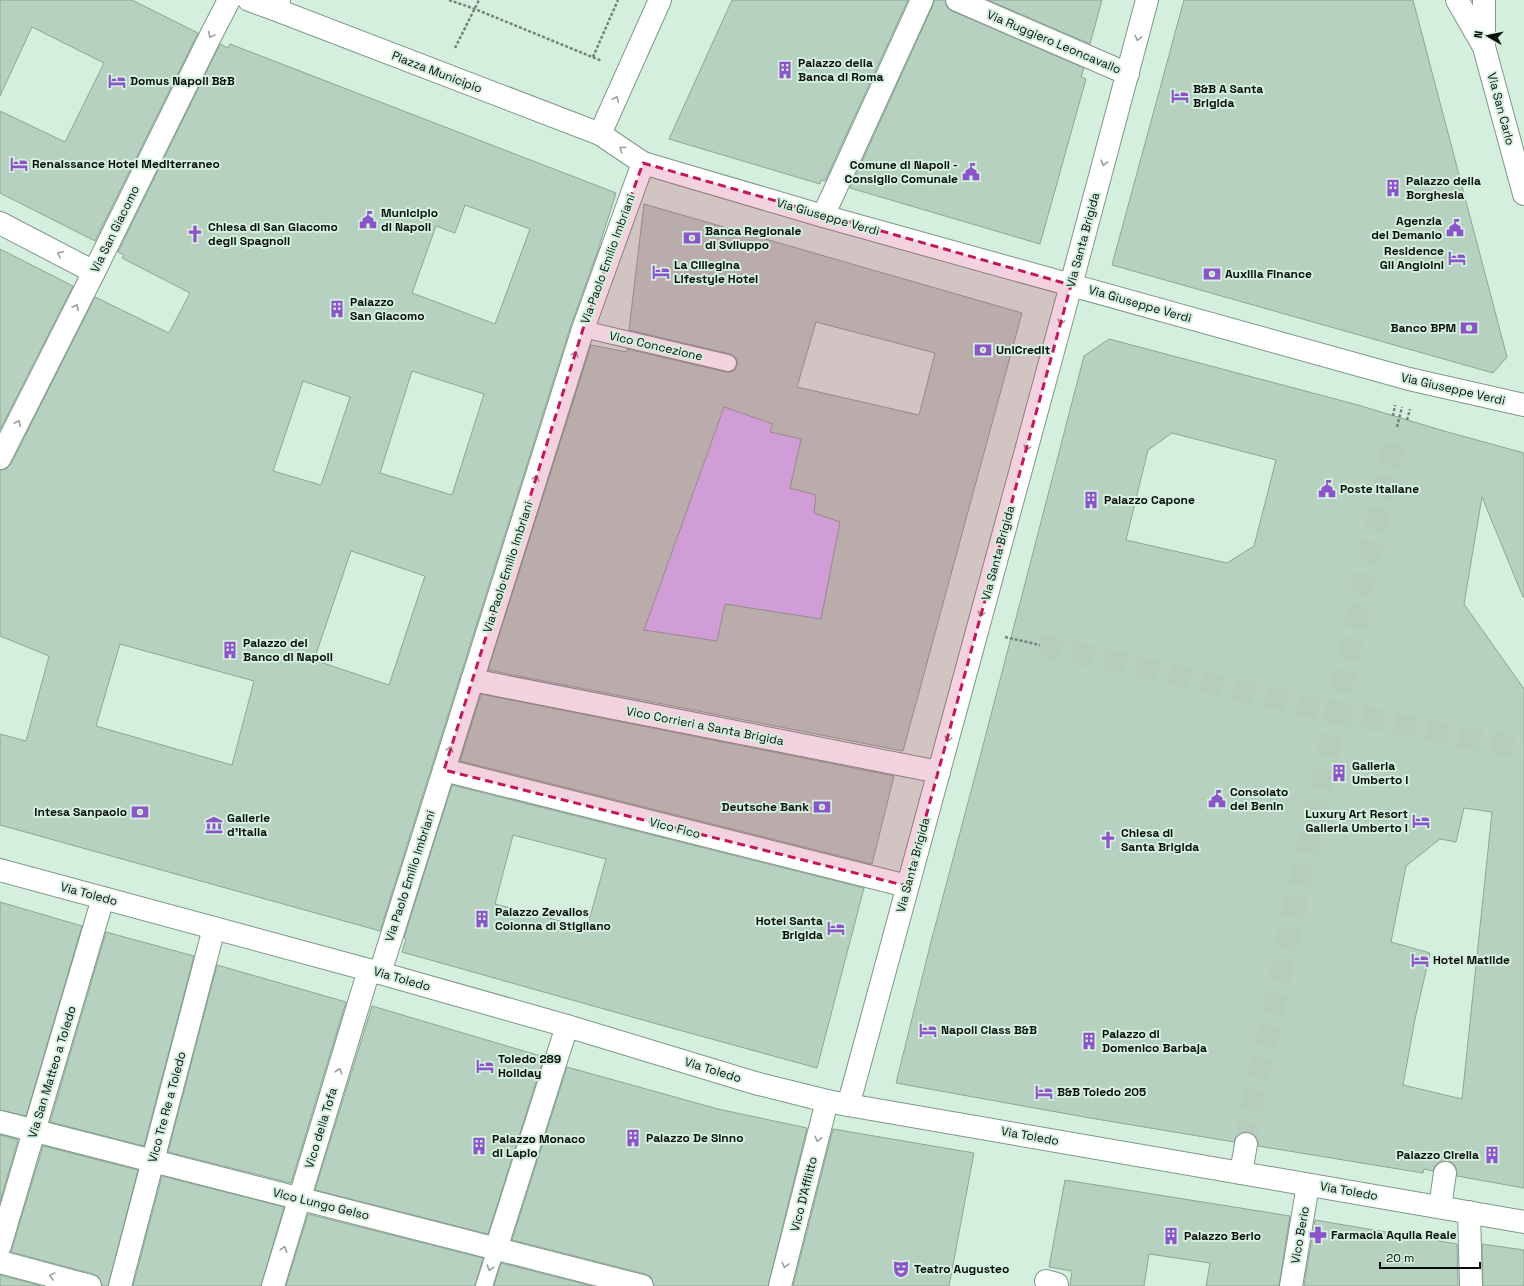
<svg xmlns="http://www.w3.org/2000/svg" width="1524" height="1286" font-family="'Space Grotesk',sans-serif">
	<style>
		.green { fill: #d5bff7 }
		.building { fill: #b7d1c0; stroke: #8da695; fill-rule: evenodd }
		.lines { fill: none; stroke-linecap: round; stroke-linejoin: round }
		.pedestrian-tunnel { stroke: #b6cdbe; stroke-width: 22; stroke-dasharray: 22 11; stroke-linecap: butt }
		.service-casing { stroke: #7f9888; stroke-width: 18 }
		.pedestrian-casing { stroke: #7f9888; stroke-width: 24 }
		.minor-casing { stroke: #7f9888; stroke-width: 24 }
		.path { stroke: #728378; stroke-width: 2.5; stroke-dasharray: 3 2; stroke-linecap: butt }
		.service { stroke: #fff; stroke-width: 16 }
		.pedestrian { stroke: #fff; stroke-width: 22 }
		.minor { stroke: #fff; stroke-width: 22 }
		.oneway { stroke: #9b9f9c }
		.marked { fill: #c2185b; fill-opacity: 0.2; stroke: #c2185b; stroke-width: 3; stroke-dasharray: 8 5; stroke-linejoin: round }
		.labels { text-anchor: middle; stroke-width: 4; stroke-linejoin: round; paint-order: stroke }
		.street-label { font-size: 12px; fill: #060e08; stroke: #d5efde }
		.poi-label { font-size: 12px; font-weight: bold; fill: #060e08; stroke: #d5efde; text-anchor: start }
	</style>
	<rect width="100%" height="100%" fill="#d5efde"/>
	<!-- green -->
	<polygon class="green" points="724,407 752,417 775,416 770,432 801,439 790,488 816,495 815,513 841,522 823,608 846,624 725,604 717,641 644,630"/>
	<!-- building -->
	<g class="building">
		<polygon points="0,0 132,0 198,33 95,241 0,193 0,111 65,142 104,63 32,27 0,96"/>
		<polygon points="732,0 908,0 825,181 821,180 820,184 669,139"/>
		<polygon points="934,0 945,0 947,7 952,11 1084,68 1081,77 1086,79 1040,244 850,188 933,5"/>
		<polygon points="988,0 1102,0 1090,44"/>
		<polygon points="1184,0 1413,0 1507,357 1493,373 1112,265"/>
		<path d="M 220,44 L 228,48 L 230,44 L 616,193 L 597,253 L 571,325 L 380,931 L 0,825 L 0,734 L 26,741 L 49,656 L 0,636 L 0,470 L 6,469 L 11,464 L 95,297 L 169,333 L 190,293 L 122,258 L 124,255 L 118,252 ZM 465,205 L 530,229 L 495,324 L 412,293 L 436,226 L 455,233 ZM 412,371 L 484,394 L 452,495 L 380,473 ZM 303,381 L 350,397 L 321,485 L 273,471 ZM 351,551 L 425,576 L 389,685 L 314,660 ZM 120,644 L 254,681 L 232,765 L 96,726 Z"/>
		<path d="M 644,204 L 1022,313 L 903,751 L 488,670 L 591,345 L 627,352 L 627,349 L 726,372 L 731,372 L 735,370 L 737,366 L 737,360 L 734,356 L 730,354 L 629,330 ZM 816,322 L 935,353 L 919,415 L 797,387 ZM 724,407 L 773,424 L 770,432 L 801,439 L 790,488 L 816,495 L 814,513 L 840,522 L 821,619 L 725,604 L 717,641 L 644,630 Z"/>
		<polygon points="0,249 73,286 0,430"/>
		<path d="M 1109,339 L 1358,405 L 1444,431 L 1524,453 L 1524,597 L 1523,597 L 1482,497 L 1464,604 L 1524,689 L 1524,1188 L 1457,1176 L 1456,1168 L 1453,1163 L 1447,1161 L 1440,1162 L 1435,1166 L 1433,1171 L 1424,1169 L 1423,1173 L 1258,1146 L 1258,1139 L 1254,1135 L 1248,1132 L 1241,1132 L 1236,1136 L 1234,1142 L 1090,1118 L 896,1083 L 932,938 L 979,761 L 1084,356 ZM 1172,433 L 1276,460 L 1254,546 L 1227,563 L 1126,540 L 1148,450 ZM 1464,808 L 1492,812 L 1462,1099 L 1403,1085 L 1415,1019 L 1430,953 L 1391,942 L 1406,866 L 1440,839 L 1456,842 Z"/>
		<polygon points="481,694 894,776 872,864 460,761"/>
		<path d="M 452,785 L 864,888 L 817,1068 L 657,1024 L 402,952 L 406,939 L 404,938 ZM 513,835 L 606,859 L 587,928 L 495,904 Z"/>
		<polygon points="0,902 82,926 26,1116 0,1110"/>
		<polygon points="106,932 194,956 144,1146 50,1122"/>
		<polygon points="217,965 346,1002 291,1183 168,1152"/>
		<polygon points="372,1006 544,1057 488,1234 315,1190"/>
		<polygon points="567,1067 718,1109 807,1128 768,1286 654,1286 651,1277 645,1274 512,1240"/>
		<polygon points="833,1129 974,1153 949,1286 793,1286"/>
		<polygon points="0,1135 18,1140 0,1202"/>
		<polygon points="43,1146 138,1170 108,1286 102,1286 99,1277 93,1274 11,1252"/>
		<polygon points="162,1176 284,1207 261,1286 133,1286"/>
		<polygon points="1065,1180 1290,1216 1279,1286 1206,1286 1210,1263 1149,1254 1144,1286 1070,1286 1072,1271 1049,1267"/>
		<polygon points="308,1214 483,1258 475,1286 286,1286"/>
		<polygon points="1315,1220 1457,1244 1458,1286 1304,1286"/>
		<polygon points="1482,1244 1524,1250 1524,1286 1483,1286"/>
		<polygon points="501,1263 592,1286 494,1286"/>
		<polygon points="0,1275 41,1286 0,1286"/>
	</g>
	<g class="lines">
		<!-- pedestrian-tunnel -->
		<g class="pedestrian-tunnel">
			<polyline points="1040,645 1336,712 1524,749"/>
			<polyline points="1246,1144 1250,1117 1396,433"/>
		</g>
		<!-- service casing -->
		<g class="service-casing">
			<g id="service">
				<polyline points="583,329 728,363"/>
				<polyline points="484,1286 496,1249"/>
			</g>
		</g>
		<!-- pedestrian casing -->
		<g class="pedestrian-casing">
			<g id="pedestrian">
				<polyline points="274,9 600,134"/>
				<polyline points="643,163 823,216 1409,379 1524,405"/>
				<polyline points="823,216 922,0"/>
				<polyline points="472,680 939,772"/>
				<polyline points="444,770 907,886"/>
				<polyline points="0,870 369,970"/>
				<polyline points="380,973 567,1026 755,1083 827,1101"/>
				<polyline points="848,1105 1524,1222"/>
				<polyline points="1241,1173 1246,1144"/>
				<polyline points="1440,1207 1445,1173"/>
				<polyline points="1469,1212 1471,1286"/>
				<polyline points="0,1246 103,898"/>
				<polyline points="496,1249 567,1026"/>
				<polyline points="1046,1281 1057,1284 1057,1286"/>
				<polyline points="120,1286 214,928"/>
				<polyline points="1291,1286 1308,1185"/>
			</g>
		</g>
		<!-- minor casing -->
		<g class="minor-casing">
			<g id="minor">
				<polyline points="249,0 274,9 279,0"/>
				<polyline points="957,0 1128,74"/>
				<polyline points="1457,0 1484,47 1524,194"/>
				<polyline points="1484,47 1484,0"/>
				<polyline points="0,223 94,272"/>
				<polyline points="0,458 94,272 210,37 229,0"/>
				<polyline points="0,1122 642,1286"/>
				<polyline points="0,1262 90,1286"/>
				<polyline points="273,1286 369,970 380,973 583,329 643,163 600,134 660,0"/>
				<polyline points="780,1286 827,1101 848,1105 853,1088 1071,285 1147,0"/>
			</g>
		</g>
		<!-- path -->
		<g class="path">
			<polyline points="449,0 475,9 602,61"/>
			<polyline points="455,48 479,0"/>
			<polyline points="593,57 618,0"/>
			<polyline points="1393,416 1395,405"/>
			<polyline points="1407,420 1410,409"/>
			<polyline points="1397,427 1402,407"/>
			<polyline points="1005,637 1040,645"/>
		</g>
		<!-- service -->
		<use href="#service" class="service"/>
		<!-- pedestrian -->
		<use href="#pedestrian" class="pedestrian"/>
		<!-- minor -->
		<use href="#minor" class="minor"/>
	</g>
	<!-- one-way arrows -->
	<defs><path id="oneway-chevron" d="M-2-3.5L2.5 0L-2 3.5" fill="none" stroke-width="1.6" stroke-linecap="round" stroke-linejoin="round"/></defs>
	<g class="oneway">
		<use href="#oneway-chevron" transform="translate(211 35) rotate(118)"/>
		<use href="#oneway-chevron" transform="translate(1138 38) rotate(104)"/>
		<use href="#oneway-chevron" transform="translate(616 99) rotate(-66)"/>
		<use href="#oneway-chevron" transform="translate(622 149) rotate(-146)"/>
		<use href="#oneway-chevron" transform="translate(1104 163) rotate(105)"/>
		<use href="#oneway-chevron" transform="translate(60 254) rotate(-153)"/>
		<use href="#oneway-chevron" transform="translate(76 307) rotate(-63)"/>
		<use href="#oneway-chevron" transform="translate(1061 322) rotate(105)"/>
		<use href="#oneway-chevron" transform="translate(575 354) rotate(-72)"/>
		<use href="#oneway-chevron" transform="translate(18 423) rotate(-63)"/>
		<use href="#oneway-chevron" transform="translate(1027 448) rotate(105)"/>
		<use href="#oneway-chevron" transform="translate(536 478) rotate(-72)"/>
		<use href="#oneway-chevron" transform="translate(981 614) rotate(105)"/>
		<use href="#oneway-chevron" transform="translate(948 739) rotate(105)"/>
		<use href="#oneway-chevron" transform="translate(450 749) rotate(-73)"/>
		<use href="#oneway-chevron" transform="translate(339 1071) rotate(-73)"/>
		<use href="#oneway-chevron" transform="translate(818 1139) rotate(104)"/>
		<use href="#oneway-chevron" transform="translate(284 1249) rotate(-73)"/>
		<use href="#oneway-chevron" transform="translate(785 1265) rotate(104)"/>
		<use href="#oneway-chevron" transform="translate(490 1268) rotate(108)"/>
		<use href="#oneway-chevron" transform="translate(52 1276) rotate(-165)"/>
	</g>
	<!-- marked area -->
	<path class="marked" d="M 643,163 L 1071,285 L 907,886 L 444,770 L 583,329 Z"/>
	<!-- icons -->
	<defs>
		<g id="building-bare" transform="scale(1.38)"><path d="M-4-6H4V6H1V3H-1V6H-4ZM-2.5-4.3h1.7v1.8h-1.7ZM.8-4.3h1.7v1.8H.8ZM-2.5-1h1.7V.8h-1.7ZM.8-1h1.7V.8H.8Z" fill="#8b54cb" stroke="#d5efde" stroke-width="2.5" paint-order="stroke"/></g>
		<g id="hotel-bare" transform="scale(1.38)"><path d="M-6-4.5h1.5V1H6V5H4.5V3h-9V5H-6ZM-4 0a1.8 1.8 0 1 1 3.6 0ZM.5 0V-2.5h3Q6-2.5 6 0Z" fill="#8b54cb" stroke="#d5efde" stroke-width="2.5" paint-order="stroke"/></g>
		<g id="civic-bare" transform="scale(1.38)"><path d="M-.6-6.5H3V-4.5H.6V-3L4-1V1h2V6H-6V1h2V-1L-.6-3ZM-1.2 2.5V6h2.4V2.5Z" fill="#8b54cb" stroke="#d5efde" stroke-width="2.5" paint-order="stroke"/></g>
		<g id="church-bare" transform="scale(1.38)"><path d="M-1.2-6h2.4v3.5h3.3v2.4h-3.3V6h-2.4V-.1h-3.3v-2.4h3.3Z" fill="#8b54cb" stroke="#d5efde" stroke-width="2.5" paint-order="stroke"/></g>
		<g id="bank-bare" transform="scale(1.38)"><path d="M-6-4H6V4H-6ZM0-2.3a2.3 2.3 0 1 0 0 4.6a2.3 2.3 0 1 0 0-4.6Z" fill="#8b54cb" stroke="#d5efde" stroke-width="2.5" paint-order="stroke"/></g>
		<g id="museum-bare" transform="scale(1.38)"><path d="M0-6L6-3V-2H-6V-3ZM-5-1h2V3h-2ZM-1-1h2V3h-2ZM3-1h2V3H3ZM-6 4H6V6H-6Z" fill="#8b54cb" stroke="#d5efde" stroke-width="2.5" paint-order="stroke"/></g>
		<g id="pharmacy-bare" transform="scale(1.38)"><path d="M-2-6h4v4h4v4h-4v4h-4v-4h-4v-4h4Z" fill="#8b54cb" stroke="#d5efde" stroke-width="2.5" paint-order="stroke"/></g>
		<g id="theatre-bare" transform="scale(1.38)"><path d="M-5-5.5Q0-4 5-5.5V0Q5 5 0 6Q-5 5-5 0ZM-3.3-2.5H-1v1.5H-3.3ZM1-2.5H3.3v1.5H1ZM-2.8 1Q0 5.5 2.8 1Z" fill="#8b54cb" stroke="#d5efde" stroke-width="2.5" paint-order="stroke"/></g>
	</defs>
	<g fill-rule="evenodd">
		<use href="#building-bare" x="785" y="70"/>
		<use href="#hotel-bare" x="117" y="81"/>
		<use href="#hotel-bare" x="1180" y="96"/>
		<use href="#hotel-bare" x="19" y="164"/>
		<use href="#civic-bare" x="971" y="172"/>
		<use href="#building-bare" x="1393" y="188"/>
		<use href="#civic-bare" x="368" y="220"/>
		<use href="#civic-bare" x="1455" y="228"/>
		<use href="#church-bare" x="195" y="234"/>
		<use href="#bank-bare" x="692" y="238"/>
		<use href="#hotel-bare" x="1457" y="258"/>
		<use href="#hotel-bare" x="661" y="272"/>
		<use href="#bank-bare" x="1212" y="274"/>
		<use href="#building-bare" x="337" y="309"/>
		<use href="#bank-bare" x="1469" y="328"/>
		<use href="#bank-bare" x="983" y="350"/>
		<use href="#civic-bare" x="1327" y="489"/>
		<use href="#building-bare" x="1091" y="500"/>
		<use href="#building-bare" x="230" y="650"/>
		<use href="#building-bare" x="1339" y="773"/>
		<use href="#civic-bare" x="1217" y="799"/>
		<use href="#bank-bare" x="822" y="807"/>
		<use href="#bank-bare" x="140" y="812"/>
		<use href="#hotel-bare" x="1421" y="821"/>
		<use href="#museum-bare" x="214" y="825"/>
		<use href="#church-bare" x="1108" y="840"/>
		<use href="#building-bare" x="482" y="919"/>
		<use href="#hotel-bare" x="836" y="928"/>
		<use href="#hotel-bare" x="1420" y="960"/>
		<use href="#hotel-bare" x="928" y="1030"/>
		<use href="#building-bare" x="1089" y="1041"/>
		<use href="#hotel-bare" x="485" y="1066"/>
		<use href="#hotel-bare" x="1044" y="1092"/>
		<use href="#building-bare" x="633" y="1138"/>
		<use href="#building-bare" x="479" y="1146"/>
		<use href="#building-bare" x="1492" y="1155"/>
		<use href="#pharmacy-bare" x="1318" y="1235"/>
		<use href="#building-bare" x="1171" y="1236"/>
		<use href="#theatre-bare" x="901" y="1269"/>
	</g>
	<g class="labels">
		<!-- street labels -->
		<g class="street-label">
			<text transform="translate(1054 42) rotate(23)" y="4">Via Ruggiero Leoncavallo</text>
			<text transform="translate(437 72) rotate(21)" y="4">Piazza Municipio</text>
			<text transform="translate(1501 109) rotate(75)" y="4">Via San Carlo</text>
			<text transform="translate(828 217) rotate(16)" y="4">Via Giuseppe Verdi</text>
			<text transform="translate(115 229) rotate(-64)" y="4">Via San Giacomo</text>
			<text transform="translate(1083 240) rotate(-75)" y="4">Via Santa Brigida</text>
			<text transform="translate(608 259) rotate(-70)" y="4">Via Paolo Emilio Imbriani</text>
			<text transform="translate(1140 304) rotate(16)" y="4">Via Giuseppe Verdi</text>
			<text transform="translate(656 346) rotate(13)" y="4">Vico Concezione</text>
			<text transform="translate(1453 389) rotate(13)" y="4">Via Giuseppe Verdi</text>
			<text transform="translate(998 553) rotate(-75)" y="4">Via Santa Brigida</text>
			<text transform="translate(508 567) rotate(-72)" y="4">Via Paolo Emilio Imbriani</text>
			<text transform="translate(705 726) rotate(11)" y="4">Vico Corrieri a Santa Brigida</text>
			<text transform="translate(675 828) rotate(14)" y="4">Vico Fico</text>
			<text transform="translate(913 865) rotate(-75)" y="4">Via Santa Brigida</text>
			<text transform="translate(410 876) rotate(-72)" y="4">Via Paolo Emilio Imbriani</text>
			<text transform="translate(89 894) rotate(15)" y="4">Via Toledo</text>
			<text transform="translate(402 979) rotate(16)" y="4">Via Toledo</text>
			<text transform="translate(713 1070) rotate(17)" y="4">Via Toledo</text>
			<text transform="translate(52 1072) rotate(-73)" y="4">Via San Matteo a Toledo</text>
			<text transform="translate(167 1107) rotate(-75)" y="4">Vico Tre Re a Toledo</text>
			<text transform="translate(321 1128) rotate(-73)" y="4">Vico della Tofa</text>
			<text transform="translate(1030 1136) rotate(10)" y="4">Via Toledo</text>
			<text transform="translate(1349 1191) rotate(10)" y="4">Via Toledo</text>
			<text transform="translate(804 1194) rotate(-76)" y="4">Vico D'Afflitto</text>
			<text transform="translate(321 1204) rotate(14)" y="4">Vico Lungo Gelso</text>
			<text transform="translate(1300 1235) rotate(-80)" y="4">Vico Berio</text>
		</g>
		<!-- poi labels -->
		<g class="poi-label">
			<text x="798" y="67">Palazzo della<tspan x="798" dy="14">Banca di Roma</tspan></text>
			<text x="130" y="85">Domus Napoli B&amp;B</text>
			<text x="1193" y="93">B&amp;B A Santa<tspan x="1193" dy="14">Brigida</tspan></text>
			<text x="32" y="168">Renaissance Hotel Mediterraneo</text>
			<text x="958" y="169" text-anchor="end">Comune di Napoli -<tspan x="958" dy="14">Consiglio Comunale</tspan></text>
			<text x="1406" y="185">Palazzo della<tspan x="1406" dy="14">Borghesia</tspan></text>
			<text x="381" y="217">Municipio<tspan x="381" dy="14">di Napoli</tspan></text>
			<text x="1442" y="225" text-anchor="end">Agenzia<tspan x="1442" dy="14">del Demanio</tspan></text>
			<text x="208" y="231">Chiesa di San Giacomo<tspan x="208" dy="14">degli Spagnoli</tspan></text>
			<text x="705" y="235">Banca Regionale<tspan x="705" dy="14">di Sviluppo</tspan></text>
			<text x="1444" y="255" text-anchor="end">Residence<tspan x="1444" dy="14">Gli Angioini</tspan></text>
			<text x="674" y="269">La Ciliegina<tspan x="674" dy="14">Lifestyle Hotel</tspan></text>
			<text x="1225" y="278">Auxilia Finance</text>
			<text x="350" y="306">Palazzo<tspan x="350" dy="14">San Giacomo</tspan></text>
			<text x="1456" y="332" text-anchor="end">Banco BPM</text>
			<text x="996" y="354">UniCredit</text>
			<text x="1340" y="493">Poste Italiane</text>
			<text x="1104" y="504">Palazzo Capone</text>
			<text x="243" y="647">Palazzo del<tspan x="243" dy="14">Banco di Napoli</tspan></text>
			<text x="1352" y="770">Galleria<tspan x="1352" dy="14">Umberto I</tspan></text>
			<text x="1230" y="796">Consolato<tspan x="1230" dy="14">del Benin</tspan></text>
			<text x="809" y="811" text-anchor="end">Deutsche Bank</text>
			<text x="127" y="816" text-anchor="end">Intesa Sanpaolo</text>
			<text x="1408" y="818" text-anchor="end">Luxury Art Resort<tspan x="1408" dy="14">Galleria Umberto I</tspan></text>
			<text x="227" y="822">Gallerie<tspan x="227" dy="14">d'Italia</tspan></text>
			<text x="1121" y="837">Chiesa di<tspan x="1121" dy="14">Santa Brigida</tspan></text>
			<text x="495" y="916">Palazzo Zevallos<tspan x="495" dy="14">Colonna di Stigliano</tspan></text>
			<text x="823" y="925" text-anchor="end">Hotel Santa<tspan x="823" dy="14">Brigida</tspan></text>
			<text x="1433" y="964">Hotel Matilde</text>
			<text x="941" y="1034">Napoli Class B&amp;B</text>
			<text x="1102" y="1038">Palazzo di<tspan x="1102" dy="14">Domenico Barbaja</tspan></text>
			<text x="498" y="1063">Toledo 289<tspan x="498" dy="14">Holiday</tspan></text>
			<text x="1057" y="1096">B&amp;B Toledo 205</text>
			<text x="646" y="1142">Palazzo De Sinno</text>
			<text x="492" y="1143">Palazzo Monaco<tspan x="492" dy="14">di Lapio</tspan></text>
			<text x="1479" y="1159" text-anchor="end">Palazzo Cirella</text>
			<text x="1331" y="1239">Farmacia Aquila Reale</text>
			<text x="1184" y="1240">Palazzo Berio</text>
			<text x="914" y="1273">Teatro Augusteo</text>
		</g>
	</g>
	<!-- north arrow -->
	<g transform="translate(1488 36) rotate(279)" stroke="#d5efde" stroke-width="3" paint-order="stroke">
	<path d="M0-3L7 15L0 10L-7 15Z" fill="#060e08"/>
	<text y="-6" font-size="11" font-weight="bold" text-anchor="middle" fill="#060e08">N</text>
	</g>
	<!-- scale -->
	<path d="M1380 1262v6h100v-6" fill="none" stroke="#060e08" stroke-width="2"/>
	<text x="1386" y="1262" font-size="12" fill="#060e08" stroke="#d5efde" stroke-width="3" paint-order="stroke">20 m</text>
</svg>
